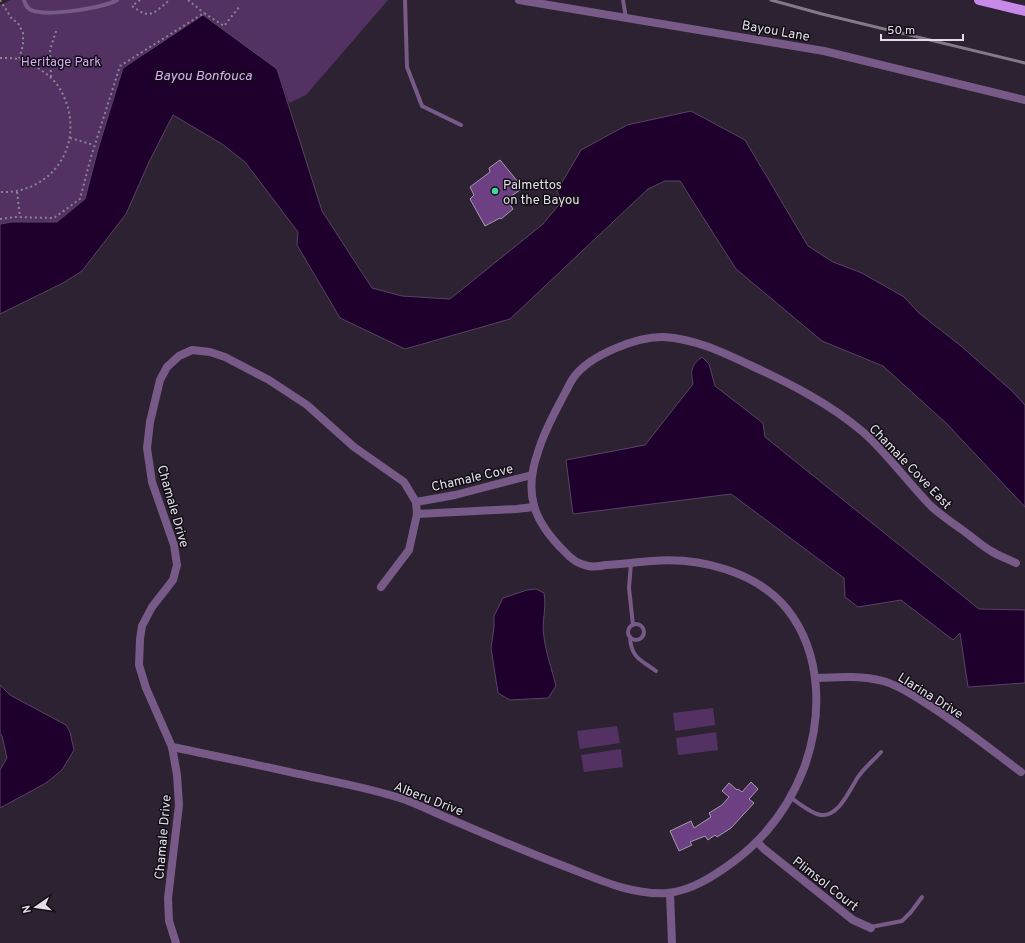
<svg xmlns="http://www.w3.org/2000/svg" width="1025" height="943" font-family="Overpass,sans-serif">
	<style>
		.green { fill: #533263 }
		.water { fill: #1f002d; stroke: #5a4265 }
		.building { fill: #6d4083; stroke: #a79aae }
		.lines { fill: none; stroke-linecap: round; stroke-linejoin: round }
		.path { stroke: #8c8491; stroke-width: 2; stroke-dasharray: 2 3; stroke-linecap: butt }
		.service { stroke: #775a87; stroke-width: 4 }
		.minor { stroke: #775a87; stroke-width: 8 }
		.primary { stroke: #c88ae9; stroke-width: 10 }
		.rail { stroke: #827a87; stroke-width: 3 }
		.poi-dot { fill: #48d49d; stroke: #120e15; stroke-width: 1.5 }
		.labels { text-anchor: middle; stroke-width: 3; stroke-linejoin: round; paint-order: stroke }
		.street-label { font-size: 13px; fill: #e3dde7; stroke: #120e15 }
		.park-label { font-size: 13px; fill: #d9a8f4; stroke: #120e15 }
		.poi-label { font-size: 13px; fill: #e3dde7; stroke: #120e15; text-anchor: start }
		.water-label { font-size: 14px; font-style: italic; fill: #dbabf6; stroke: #120e15 }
	</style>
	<rect width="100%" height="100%" fill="#2c2232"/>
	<!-- green -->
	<g class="green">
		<polygon points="11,0 388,0 306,95 289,103 277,69 123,68 98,149 85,199 57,222 12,222 0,224 0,5"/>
		<polygon points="713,708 715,725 675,731 673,713"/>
		<polygon points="617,726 620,743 580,749 577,731"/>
		<polygon points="716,732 718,750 678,755 676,738"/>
		<polygon points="621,749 623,767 584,772 581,755"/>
	</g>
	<!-- water -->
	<g class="water">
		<polygon points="203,15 277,69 322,211 372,288 402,296 450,299 543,224 562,201 557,191 581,150 627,125 691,111 745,140 808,246 833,262 862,273 904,297 919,313 961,346 1012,391 1025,405 1025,507 946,423 883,366 822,341 736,269 680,181 665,181 648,189 510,319 405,349 340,318 297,245 298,232 245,162 222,144 173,115 149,162 126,214 82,271 63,283 0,314 0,224 12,222 57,222 85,199 98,149 123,68"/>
		<path d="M 702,357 L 709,364 L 715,386 L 763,423 L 765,437 L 979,609 L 1025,610 L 1025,683 L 968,687 L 960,633 L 953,640 L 901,600 L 858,607 L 845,597 L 844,578 L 731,494 L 573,514 L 566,460 L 645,445 L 693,384 C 691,371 690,366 702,357 Z"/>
		<path d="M 536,589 L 544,593 C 547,609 541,622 544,637 C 546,653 552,670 556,686 L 548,698 L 510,700 L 498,693 L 491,648 L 494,627 L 494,616 L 503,598 L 527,590 Z"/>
		<polygon points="0,685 10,695 66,725 70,732 74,750 62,770 46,783 0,808 0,770 7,758 2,736 0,734"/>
	</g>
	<!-- building -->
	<g class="building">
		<polygon points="500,160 523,188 507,199 513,209 501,219 500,218 485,226 470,199 474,195 470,187 490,172 489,168"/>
		<polygon points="751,782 758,789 749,799 754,803 731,828 717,837 715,835 708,840 705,836 690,842 692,845 679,851 670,831 691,821 694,828 711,817 709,813 722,805 729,797 722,791 729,783 737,790 738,789 742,792"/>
	</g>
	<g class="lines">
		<!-- path -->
		<g class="path">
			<polyline points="0,0 12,19 18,23 23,33 23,45 19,59"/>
			<path d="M 140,0 L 132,6 C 142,13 148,18 159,9 C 162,6 166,4 169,0"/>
			<polyline points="188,0 204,13"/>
			<path d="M 0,58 C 6,58 12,58 18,59 C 28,61 37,67 45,73 C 57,81 64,94 68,108 C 80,153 47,194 0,192"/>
			<polyline points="51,77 50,50 57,28"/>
			<polyline points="70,138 94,145"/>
			<polyline points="17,192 20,217"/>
			<polyline points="0,219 15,217 54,218 80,199 91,157 120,66 204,13 224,26 240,6"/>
		</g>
		<!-- service -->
		<g class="service">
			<path d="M 24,0 C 25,4 27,8 31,10 C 46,17 103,8 117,0"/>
			<polyline points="405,0 407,67 422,106 461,125"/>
			<polyline points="623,0 626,18"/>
			<polyline points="631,563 629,588 633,625"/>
			<circle cx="636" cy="632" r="8"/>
			<path d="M 630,637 C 631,658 641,660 656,671"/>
			<path d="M 791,798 C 799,803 812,814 821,815 C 839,817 850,789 858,777 C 864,768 874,760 881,752"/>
			<polyline points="871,927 902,921 911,912 922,897"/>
		</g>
		<!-- minor -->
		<g class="minor">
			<polyline points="519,0 824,51 1025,100"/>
			<polyline points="416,502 455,495 532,475"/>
			<polyline points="417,514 516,509 534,507"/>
			<path d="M 816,678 C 838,677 861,675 883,681 C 898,685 911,694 924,702 C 958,723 989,748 1021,772"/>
			<path d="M 172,747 C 217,756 262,766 308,776 C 341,783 374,789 406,800 C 424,807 440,815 457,822 C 494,838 531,854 569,868 C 600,880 632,895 667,893 C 691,891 714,876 733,862 C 767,837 789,807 804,768 C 823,716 822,653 787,609 C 756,571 699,557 652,561 C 637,562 622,564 606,565 C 601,566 593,567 588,566 C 578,564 571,559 565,552 C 534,522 523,494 538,452 C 544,431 555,412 565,393 C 568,388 570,382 574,377 C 590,355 638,336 664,337 C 696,339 724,353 752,366 C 791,384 830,404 863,432 C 888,454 908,483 932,507 C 941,515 951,522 961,529 C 971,536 981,545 991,551 C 999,556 1008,559 1016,563"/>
			<polyline points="757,842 764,849 853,920 871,928"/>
			<polyline points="670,893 672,943"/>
			<polyline points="176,943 169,921 168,898 179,805 177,775 172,747 146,688 139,665 140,639 142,626 152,607 173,580 177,565 174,545 152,482 147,448 150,422 160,380 167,367 179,356 192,350 210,352 225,357 269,380 307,405 354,447 404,482 416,502 417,514 409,550 381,587"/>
		</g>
		<!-- primary -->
		<polyline class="primary" points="979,0 1025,11"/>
		<!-- rail -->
		<polyline class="rail" points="771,0 822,14 1025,63"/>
	</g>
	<!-- markers -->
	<circle class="poi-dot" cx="495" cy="191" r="4"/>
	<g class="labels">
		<!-- street labels -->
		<g class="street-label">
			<text transform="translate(776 30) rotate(10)" y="5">Bayou Lane</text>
			<text transform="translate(911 466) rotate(46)" y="5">Chamale Cove East</text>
			<text transform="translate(472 477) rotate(-13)" y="5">Chamale Cove</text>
			<text transform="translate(174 506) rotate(74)" y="5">Chamale Drive</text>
			<text transform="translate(931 695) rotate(32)" y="5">Llarina Drive</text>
			<text transform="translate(429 798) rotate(21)" y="5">Alberu Drive</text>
			<text transform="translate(162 837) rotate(-85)" y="5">Chamale Drive</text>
			<text transform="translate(826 883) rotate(38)" y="5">Plimsol Court</text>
		</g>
		<!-- park labels -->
		<g class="park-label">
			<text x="61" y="66">Heritage Park</text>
		</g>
		<!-- poi labels -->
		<g class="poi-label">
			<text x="503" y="189">Palmettos<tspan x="503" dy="15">on the Bayou</tspan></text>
		</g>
		<!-- water labels -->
		<g class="water-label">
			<text x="203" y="80">Bayou Bonfouca</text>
		</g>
	</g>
	<!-- north arrow -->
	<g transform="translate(36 907) rotate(257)" stroke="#120e15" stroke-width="3" paint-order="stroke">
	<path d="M0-3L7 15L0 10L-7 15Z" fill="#e3dde7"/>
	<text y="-6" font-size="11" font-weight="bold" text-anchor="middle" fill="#e3dde7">N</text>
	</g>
	<!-- scale -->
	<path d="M881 34v6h82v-6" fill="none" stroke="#e3dde7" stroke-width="2"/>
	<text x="887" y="34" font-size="12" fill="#e3dde7" stroke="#120e15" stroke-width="3" paint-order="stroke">50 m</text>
</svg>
